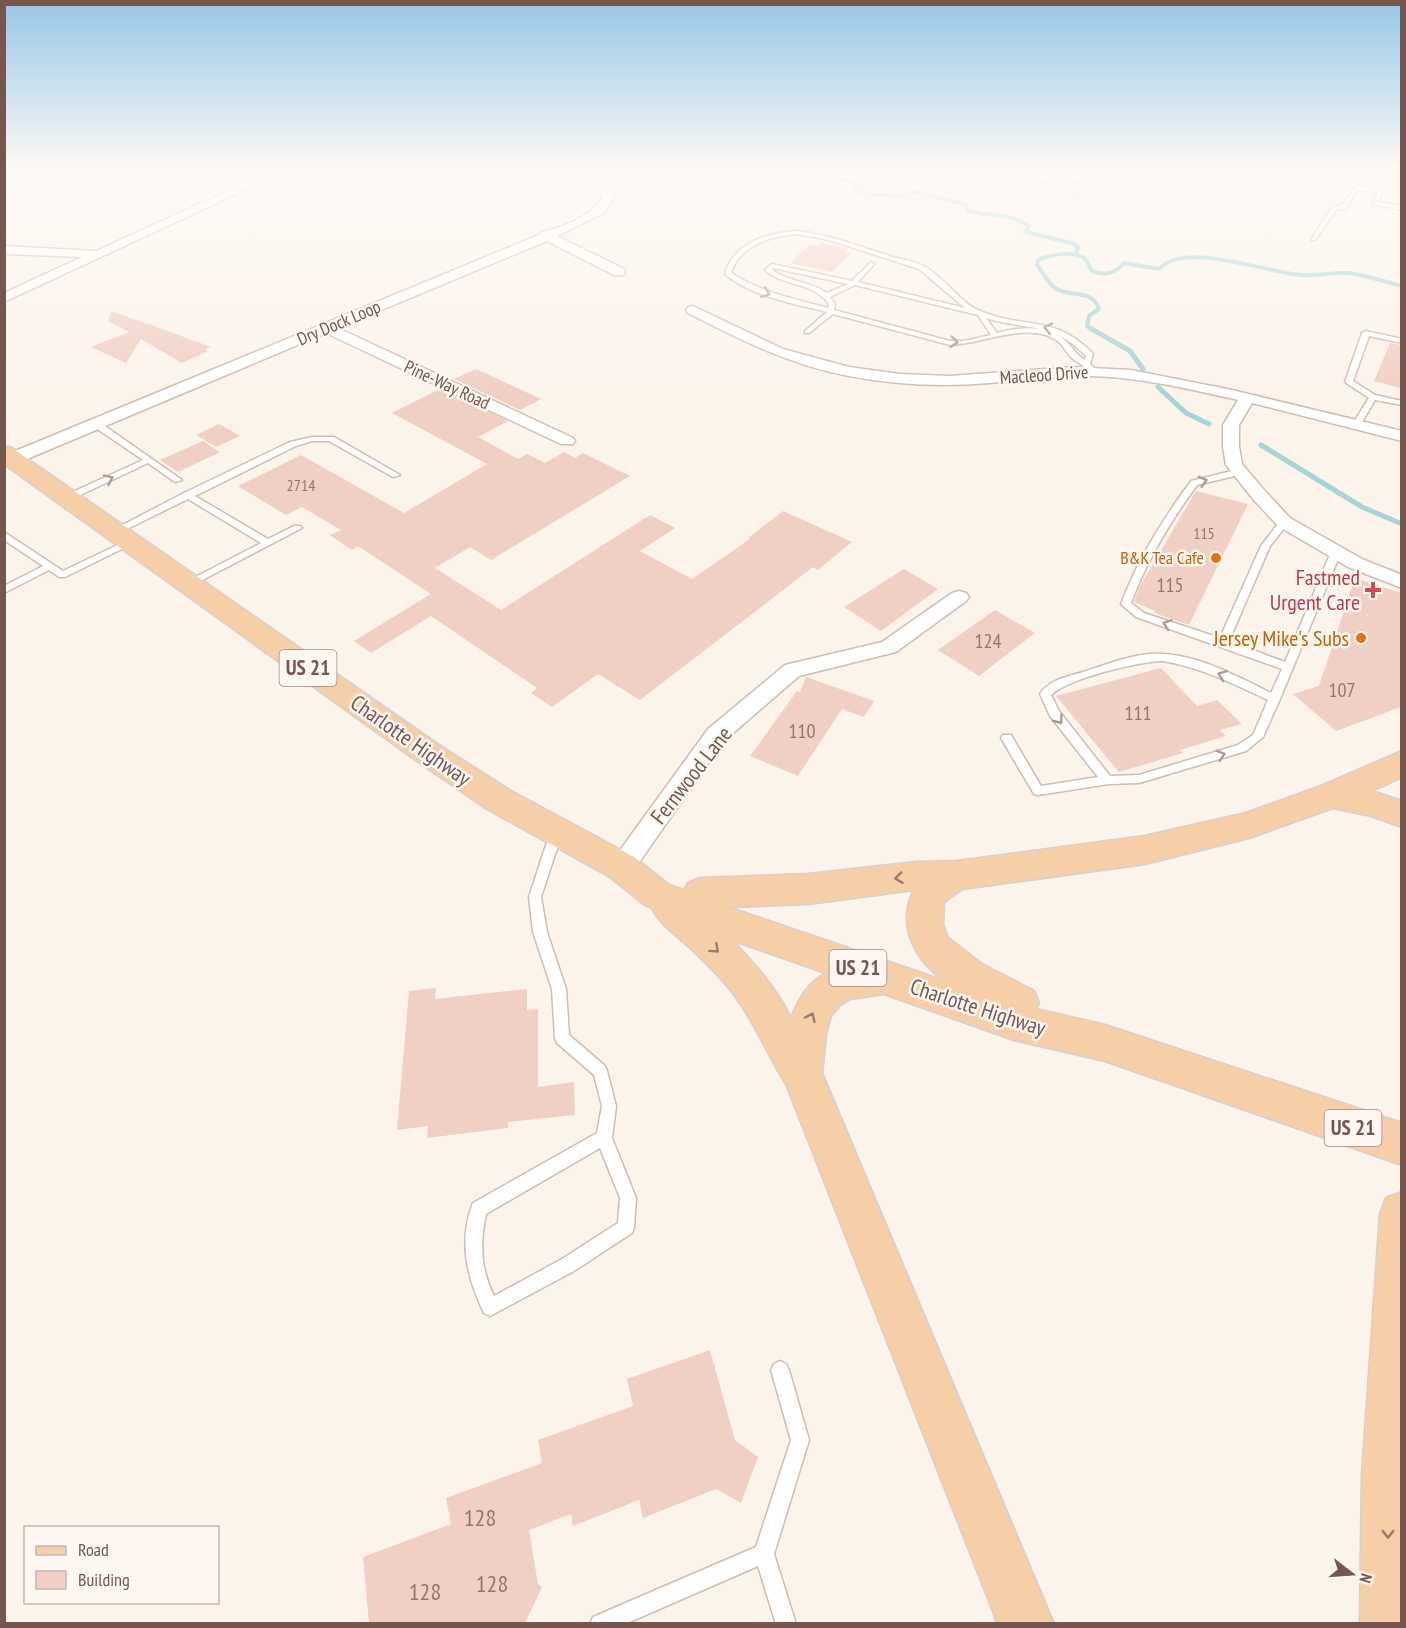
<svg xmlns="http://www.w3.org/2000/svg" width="1406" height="1628" font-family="'PT Sans Narrow',sans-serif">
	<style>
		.residential { fill: #f3e4d9 }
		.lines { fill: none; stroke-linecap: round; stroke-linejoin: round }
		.stream-far1 { stroke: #a6d5d6; stroke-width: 4 }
		.stream { stroke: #a6d5d6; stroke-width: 5 }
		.building { fill: #f0cfc4 }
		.lane-casing { stroke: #d0bcb3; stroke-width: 3 }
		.street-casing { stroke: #d0bcb3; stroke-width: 3 }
		.primary-casing { stroke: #d9d0ce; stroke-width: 3 }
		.lane { fill: #fff; fill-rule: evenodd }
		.street { fill: #fff; fill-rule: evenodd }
		.primary { fill: #f6cea8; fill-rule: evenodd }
		.oneway { stroke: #ad9a95 }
		.oneway2 { stroke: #9c7b6a }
		.food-dot { fill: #e8710a; stroke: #fef7f1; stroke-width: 2 }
		.health-dot { fill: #e0444e; stroke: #fef7f1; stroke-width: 2 }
		.labels { text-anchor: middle; stroke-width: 5; stroke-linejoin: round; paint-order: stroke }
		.far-number-label { font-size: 16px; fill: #94756c }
		.far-street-label { font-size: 18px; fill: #76574f; stroke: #fef7f1 }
		.far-food-label { font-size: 18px; fill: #c56008; stroke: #fef7f1; text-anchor: end }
		.number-label { font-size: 20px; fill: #94756c }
		.shield { fill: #fef7f1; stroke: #9f8780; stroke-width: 1.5 }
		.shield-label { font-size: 21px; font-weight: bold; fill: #76574f }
		.health-label { font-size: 22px; fill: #be3a42; stroke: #fef7f1; text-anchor: end }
		.food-label { font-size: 22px; fill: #c56008; stroke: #fef7f1; text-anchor: end }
		.street-label { font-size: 22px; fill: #76574f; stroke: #fef7f1 }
		.near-number-label { font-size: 24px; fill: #94756c }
	</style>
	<rect width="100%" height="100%" fill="#fcf3eb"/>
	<!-- residential -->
	<polygon class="residential" points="943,169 1128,169 1080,200"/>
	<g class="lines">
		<!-- stream-far1 -->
		<g class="stream-far1">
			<path d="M 785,169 L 804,178 L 849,180 L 860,191 L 867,194 L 898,196 L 915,192 L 965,204 L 969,211 C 989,217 1011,212 1028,226 L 1026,232 L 1072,243 L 1078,247 L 1076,253"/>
			<path d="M 1092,330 L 1087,326 L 1089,316 L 1099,309 C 1092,288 1069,298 1055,288 C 1047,282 1043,272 1037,265 L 1038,260 C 1049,255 1073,250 1084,258 C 1088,261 1089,267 1092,271 C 1105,276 1115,274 1124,263 L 1159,269 C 1185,240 1267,273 1302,275 C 1317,276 1333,272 1348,273 C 1366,275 1385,282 1402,286"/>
		</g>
		<!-- stream -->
		<g class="stream">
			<polyline points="1090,328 1130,351 1143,369"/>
			<polyline points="1158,387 1186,413 1209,424"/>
			<polyline points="1261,445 1362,507 1402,524"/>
		</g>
	</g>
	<!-- building -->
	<g class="building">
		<polygon points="821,243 848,248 845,252 851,253 832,272 790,263 810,244 819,246"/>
		<polygon points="112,311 147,324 150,323 149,324 211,347 205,349 208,351 182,363 141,339 126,363 91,347 129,332 108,321"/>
		<polygon points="1390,343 1401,345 1401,388 1374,381"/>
		<polygon points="476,369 541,399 520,410 454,379"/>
		<polygon points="440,389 508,421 478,437 518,459 527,454 545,463 564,452 575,458 583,453 630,476 491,560 470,547 435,568 501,610 650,515 675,528 640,551 692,579 750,539 748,538 783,511 852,542 818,570 813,567 640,700 598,674 552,707 531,693 537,688 431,616 371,653 354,641 431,594 358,546 352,550 330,535 341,530 302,507 286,515 238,486 301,455 404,513 487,464 392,413"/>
		<polygon points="219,424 240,436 216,447 196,435"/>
		<polygon points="203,441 220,452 178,472 160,460"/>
		<polygon points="1196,491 1248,504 1189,625 1154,613 1155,611 1134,602 1140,586"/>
		<polygon points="904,569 938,589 881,631 844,607"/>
		<polygon points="1355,578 1401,593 1401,707 1336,731 1293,694 1319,686"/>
		<polygon points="995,610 1035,633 979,676 938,650"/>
		<polygon points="1161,668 1197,706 1217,700 1242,724 1220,730 1226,736 1180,750 1183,753 1119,772 1056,696"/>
		<polygon points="806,677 874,701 864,717 842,709 798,776 750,756 797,691 818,699 800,692"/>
		<polygon points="436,988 435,999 527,989 527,1010 538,1009 538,1087 574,1082 575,1115 508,1122 508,1128 427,1138 428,1126 397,1130 409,991"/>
		<polygon points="710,1350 735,1440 758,1457 741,1503 716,1489 643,1518 639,1500 573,1526 571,1514 529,1530 538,1584 542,1587 525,1623 369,1623 363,1557 451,1524 446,1498 542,1463 538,1440 633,1406 627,1379"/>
	</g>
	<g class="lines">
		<!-- lane casing -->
		<g class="lane-casing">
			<g id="lane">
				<polygon points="1378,169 1402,173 1402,177 1370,170"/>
				<polygon points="1356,185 1383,191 1378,202 1402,206 1402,210 1373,204 1378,193 1358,189 1346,208 1336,210 1315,240 1311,240 1332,207 1342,205"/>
				<path d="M 796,231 C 827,234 854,245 884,254 C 898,259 914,260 927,268 C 947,280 959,302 980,311 C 1025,330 1054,313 1093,354 L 1090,364 L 1097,371 L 1090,373 C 1085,366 1078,363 1072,358 C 1067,354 1065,348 1060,343 C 1032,319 983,344 950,345 L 833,314 L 809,333 L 805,333 L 805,331 L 827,312 C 793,303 752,297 725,274 C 733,243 768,233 796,231 ZM 796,234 L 829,240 L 919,269 L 965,308 L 858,282 L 874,264 L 871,262 L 852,281 L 772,264 L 765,270 C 784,288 811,280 829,304 L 828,308 C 794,299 761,292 731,273 C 739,246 770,236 796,234 ZM 773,268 L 848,284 L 827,293 C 810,281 788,282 772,270 ZM 855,285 L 978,315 L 991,335 L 964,341 L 950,341 L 834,310 L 835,304 L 830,297 ZM 986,318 C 1027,331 1053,321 1086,356 L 1085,360 C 1076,355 1072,347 1065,340 C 1046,324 1019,327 997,333 Z"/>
				<polygon points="1366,331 1402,339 1402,343 1369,336 1353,381 1375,395 1402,401 1402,405 1375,400 1359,427 1356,427 1352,425 1369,398 1345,382 1362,333"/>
				<polygon points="93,422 99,422 182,480 175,482 148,463 72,499 66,499 66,495 143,460 93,426"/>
				<polygon points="312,437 334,437 400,475 393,477 329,441 312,441 296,446 195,496 268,539 294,526 300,526 302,528 189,587 184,584 186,582 261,543 188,499 119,533 116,534 111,531 184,493 290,442"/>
				<path d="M 1240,469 L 1243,470 L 1243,474 L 1197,485 C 1170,522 1147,560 1131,603 L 1144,613 L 1220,638 L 1261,546 L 1281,520 L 1287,520 L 1289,522 L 1270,546 L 1229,641 L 1285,662 L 1331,552 L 1333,550 L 1339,550 L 1341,552 L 1280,699 L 1263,737 L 1246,751 L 1139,783 L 1109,784 L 1038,795 L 1034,794 L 1001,738 L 1003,735 L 1011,735 L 1041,786 L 1098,777 L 1050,716 L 1040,694 C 1050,679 1067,677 1083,672 C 1105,665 1127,656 1150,654 C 1191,651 1235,675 1271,693 L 1282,669 L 1136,617 L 1121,604 C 1138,559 1163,519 1191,481 ZM 1163,661 C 1200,667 1234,684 1268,700 L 1253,735 L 1238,745 L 1139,775 L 1110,776 L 1059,711 L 1051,695 C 1069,678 1137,662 1163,661 Z"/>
				<polygon points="4,532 63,571 128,540 134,540 136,542 65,577 59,577 49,570 4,593 4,586 43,566 4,540"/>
				<path d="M 556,828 L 560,830 L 562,833 L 541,897 L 547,932 L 566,989 L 569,1035 L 605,1066 L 607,1071 L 616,1106 L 612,1138 L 636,1198 L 634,1227 L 632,1233 L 574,1271 L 490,1316 L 484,1313 C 467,1278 458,1241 473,1203 L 597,1133 L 602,1106 L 594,1075 L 557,1043 L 555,1038 L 552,989 L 533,932 L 529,897 L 550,833 L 552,830 ZM 600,1148 L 620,1198 L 618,1223 L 562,1259 L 494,1296 C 480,1268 480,1243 486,1214 Z"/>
				<polygon points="780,1361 786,1364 789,1370 809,1440 774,1554 796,1624 776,1624 758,1566 625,1624 590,1624 593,1617 756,1547 791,1440 771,1370 774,1364"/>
			</g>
		</g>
		<!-- street casing -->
		<g class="street-casing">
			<g id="street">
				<polygon points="276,169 290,169 4,302 4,293 82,257 4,254 4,246 96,251"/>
				<path d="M 560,169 C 581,169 601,180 615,196 L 604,213 L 557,236 L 624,269 L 625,272 L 624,275 L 614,275 L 547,241 L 338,328 L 573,438 L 575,441 L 573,444 L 561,444 L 326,333 L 20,462 L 14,463 L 6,458 L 8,454 L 539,235 L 541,232 C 563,228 591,216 603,197 L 593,187 Z"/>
				<polygon points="1003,169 1022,169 1065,180 1084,169 1097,169 1066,187"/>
				<path d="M 693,306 L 783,349 L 849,367 L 900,374 L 950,376 L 1072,367 L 1131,370 L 1232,390 L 1402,431 L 1402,441 L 1252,403 L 1239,425 L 1239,447 L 1242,464 L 1265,491 L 1290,518 L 1362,559 L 1402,575 L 1402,588 L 1348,567 L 1278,526 L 1253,499 L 1226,465 L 1223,447 L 1223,425 L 1238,400 C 1189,389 1140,377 1090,376 C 1056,375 1023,381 990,383 C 943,387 895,385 849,376 C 790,365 741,340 688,313 L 686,310 L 688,307 Z"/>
				<polygon points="959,591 966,593 969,597 966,601 896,652 799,676 724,741 631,874 622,877 613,874 609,867 613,860 708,729 785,665 882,642 952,593"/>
			</g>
		</g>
		<!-- primary casing -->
		<g class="primary-casing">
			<g id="primary">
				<path d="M 4,446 L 12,448 L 439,745 L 511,791 L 634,857 L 669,885 L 684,890 L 688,883 L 700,878 L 808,874 L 916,862 L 957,861 L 1145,836 L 1246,813 L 1321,786 L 1402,751 L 1402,777 L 1372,791 L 1402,801 L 1402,827 L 1371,816 L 1333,808 L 1249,838 L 1145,864 L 962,889 L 944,902 L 943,925 L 948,938 L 982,964 L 1034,991 L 1039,1003 L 1036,1009 L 1105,1025 L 1402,1123 L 1402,1165 L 1105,1061 L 1014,1040 L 884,994 L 850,999 L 840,1005 L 831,1016 L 826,1034 L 822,1073 L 1054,1624 L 998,1624 L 786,1084 C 767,1054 754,1020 732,992 C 719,975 703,960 687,945 C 674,934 660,924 652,908 L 645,905 L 610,877 L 487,809 L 417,761 L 4,464 ZM 914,890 C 896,926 915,960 945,981 L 728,907 L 808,904 ZM 732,940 L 740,943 L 826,973 C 807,984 799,998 791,1018 C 776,988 755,964 732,940 Z"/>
				<polygon points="1402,1192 1402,1624 1360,1624 1362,1475 1380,1214 1386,1198"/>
			</g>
		</g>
		<!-- lane -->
		<use href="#lane" class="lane"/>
		<!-- street -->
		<use href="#street" class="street"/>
		<!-- primary -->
		<use href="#primary" class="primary"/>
	</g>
	<!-- one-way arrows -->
	<defs><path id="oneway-chevron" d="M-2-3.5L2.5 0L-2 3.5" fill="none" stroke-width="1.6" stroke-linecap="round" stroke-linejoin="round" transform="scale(1.5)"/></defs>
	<g class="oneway">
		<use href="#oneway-chevron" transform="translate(766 293) rotate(20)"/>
		<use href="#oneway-chevron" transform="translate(1048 328) rotate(-167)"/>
		<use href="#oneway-chevron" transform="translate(954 342) rotate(6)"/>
		<use href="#oneway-chevron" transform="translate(109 479) rotate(-25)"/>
		<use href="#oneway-chevron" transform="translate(1203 481) rotate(-16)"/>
		<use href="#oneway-chevron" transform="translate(1167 624) rotate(-161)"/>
		<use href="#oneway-chevron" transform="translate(1222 675) rotate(-160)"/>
		<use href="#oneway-chevron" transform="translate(1059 720) rotate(53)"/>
		<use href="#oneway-chevron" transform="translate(1221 755) rotate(-17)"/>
	</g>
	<g class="oneway2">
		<use href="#oneway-chevron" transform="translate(899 878) rotate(173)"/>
		<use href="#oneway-chevron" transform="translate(715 949) rotate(42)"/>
		<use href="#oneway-chevron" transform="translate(811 1017) rotate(-65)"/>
		<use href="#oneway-chevron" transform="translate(1388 1534) rotate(90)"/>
	</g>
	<!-- sky -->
	<linearGradient id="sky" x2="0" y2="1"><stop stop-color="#97c7e7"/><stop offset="0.43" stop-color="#fefaf6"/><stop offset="1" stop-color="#fefaf6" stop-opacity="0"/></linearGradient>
	<rect width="1406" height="397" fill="url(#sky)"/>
	<!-- markers -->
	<g class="food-dot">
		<circle cx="1216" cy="558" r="6"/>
		<circle cx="1361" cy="638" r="6"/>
	</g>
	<path class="health-dot" d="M1370 581h6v6h6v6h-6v6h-6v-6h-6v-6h6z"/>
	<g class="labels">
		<!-- far-number labels -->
		<g class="far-number-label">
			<text x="301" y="491">2714</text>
			<text x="1204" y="539">115</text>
		</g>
		<!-- far-street labels -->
		<g class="far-street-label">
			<text transform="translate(339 323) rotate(-23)" y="6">Dry Dock Loop</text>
			<text transform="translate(1044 375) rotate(-4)" y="6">Macleod Drive</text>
			<text transform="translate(447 385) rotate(25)" y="6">Pine-Way Road</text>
		</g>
		<!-- far-food labels -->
		<g class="far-food-label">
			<text x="1204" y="564">B&amp;K Tea Cafe</text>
		</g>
		<!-- number labels -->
		<g class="number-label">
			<text x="1170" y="592">115</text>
			<text x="988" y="648">124</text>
			<text x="1342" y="697">107</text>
			<text x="1138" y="720">111</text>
			<text x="802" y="738">110</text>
		</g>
		<!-- shield labels -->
		<g class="shield">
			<rect x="279.5" y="650" width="57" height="36" rx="4.5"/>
			<rect x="829.5" y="950" width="57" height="36" rx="4.5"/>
			<rect x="1324.5" y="1110" width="57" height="36" rx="4.5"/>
		</g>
		<g class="shield-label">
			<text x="308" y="675">US 21</text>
			<text x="858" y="975">US 21</text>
			<text x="1353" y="1135">US 21</text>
		</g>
		<!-- health labels -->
		<g class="health-label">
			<text x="1360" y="585">Fastmed<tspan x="1360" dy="25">Urgent Care</tspan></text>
		</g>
		<!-- food labels -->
		<g class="food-label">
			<text x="1349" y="646">Jersey Mike's Subs</text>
		</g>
		<!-- street labels -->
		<g class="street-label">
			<text transform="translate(411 740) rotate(35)" y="8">Charlotte Highway</text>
			<text transform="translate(691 775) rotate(-52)" y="8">Fernwood Lane</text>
			<text transform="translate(978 1007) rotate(18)" y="8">Charlotte Highway</text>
		</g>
		<!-- near-number labels -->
		<g class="near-number-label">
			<text x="480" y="1526">128</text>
			<text x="492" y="1592">128</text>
			<text x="425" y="1600">128</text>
		</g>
	</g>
	<!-- border -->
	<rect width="1406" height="1628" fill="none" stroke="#76574f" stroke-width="12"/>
	<!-- legend -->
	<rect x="24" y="1526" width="195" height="78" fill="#fef7f1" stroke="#c8b7b0" stroke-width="1.5"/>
	<rect x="36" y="1546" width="30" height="9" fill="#f6cea8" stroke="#c8b7b0" stroke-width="1.5"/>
	<text x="78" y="1556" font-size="18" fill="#76574f">Road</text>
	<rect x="36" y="1571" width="30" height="18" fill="#f0cfc4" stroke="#c8b7b0" stroke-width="1.5"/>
	<text x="78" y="1586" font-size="18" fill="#76574f">Building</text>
	<!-- north arrow -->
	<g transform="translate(1352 1574) rotate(107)" stroke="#fef7f1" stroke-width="4.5" paint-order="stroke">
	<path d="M0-4.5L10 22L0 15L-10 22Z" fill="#76574f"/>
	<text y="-9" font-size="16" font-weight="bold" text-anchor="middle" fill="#76574f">N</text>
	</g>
</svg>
